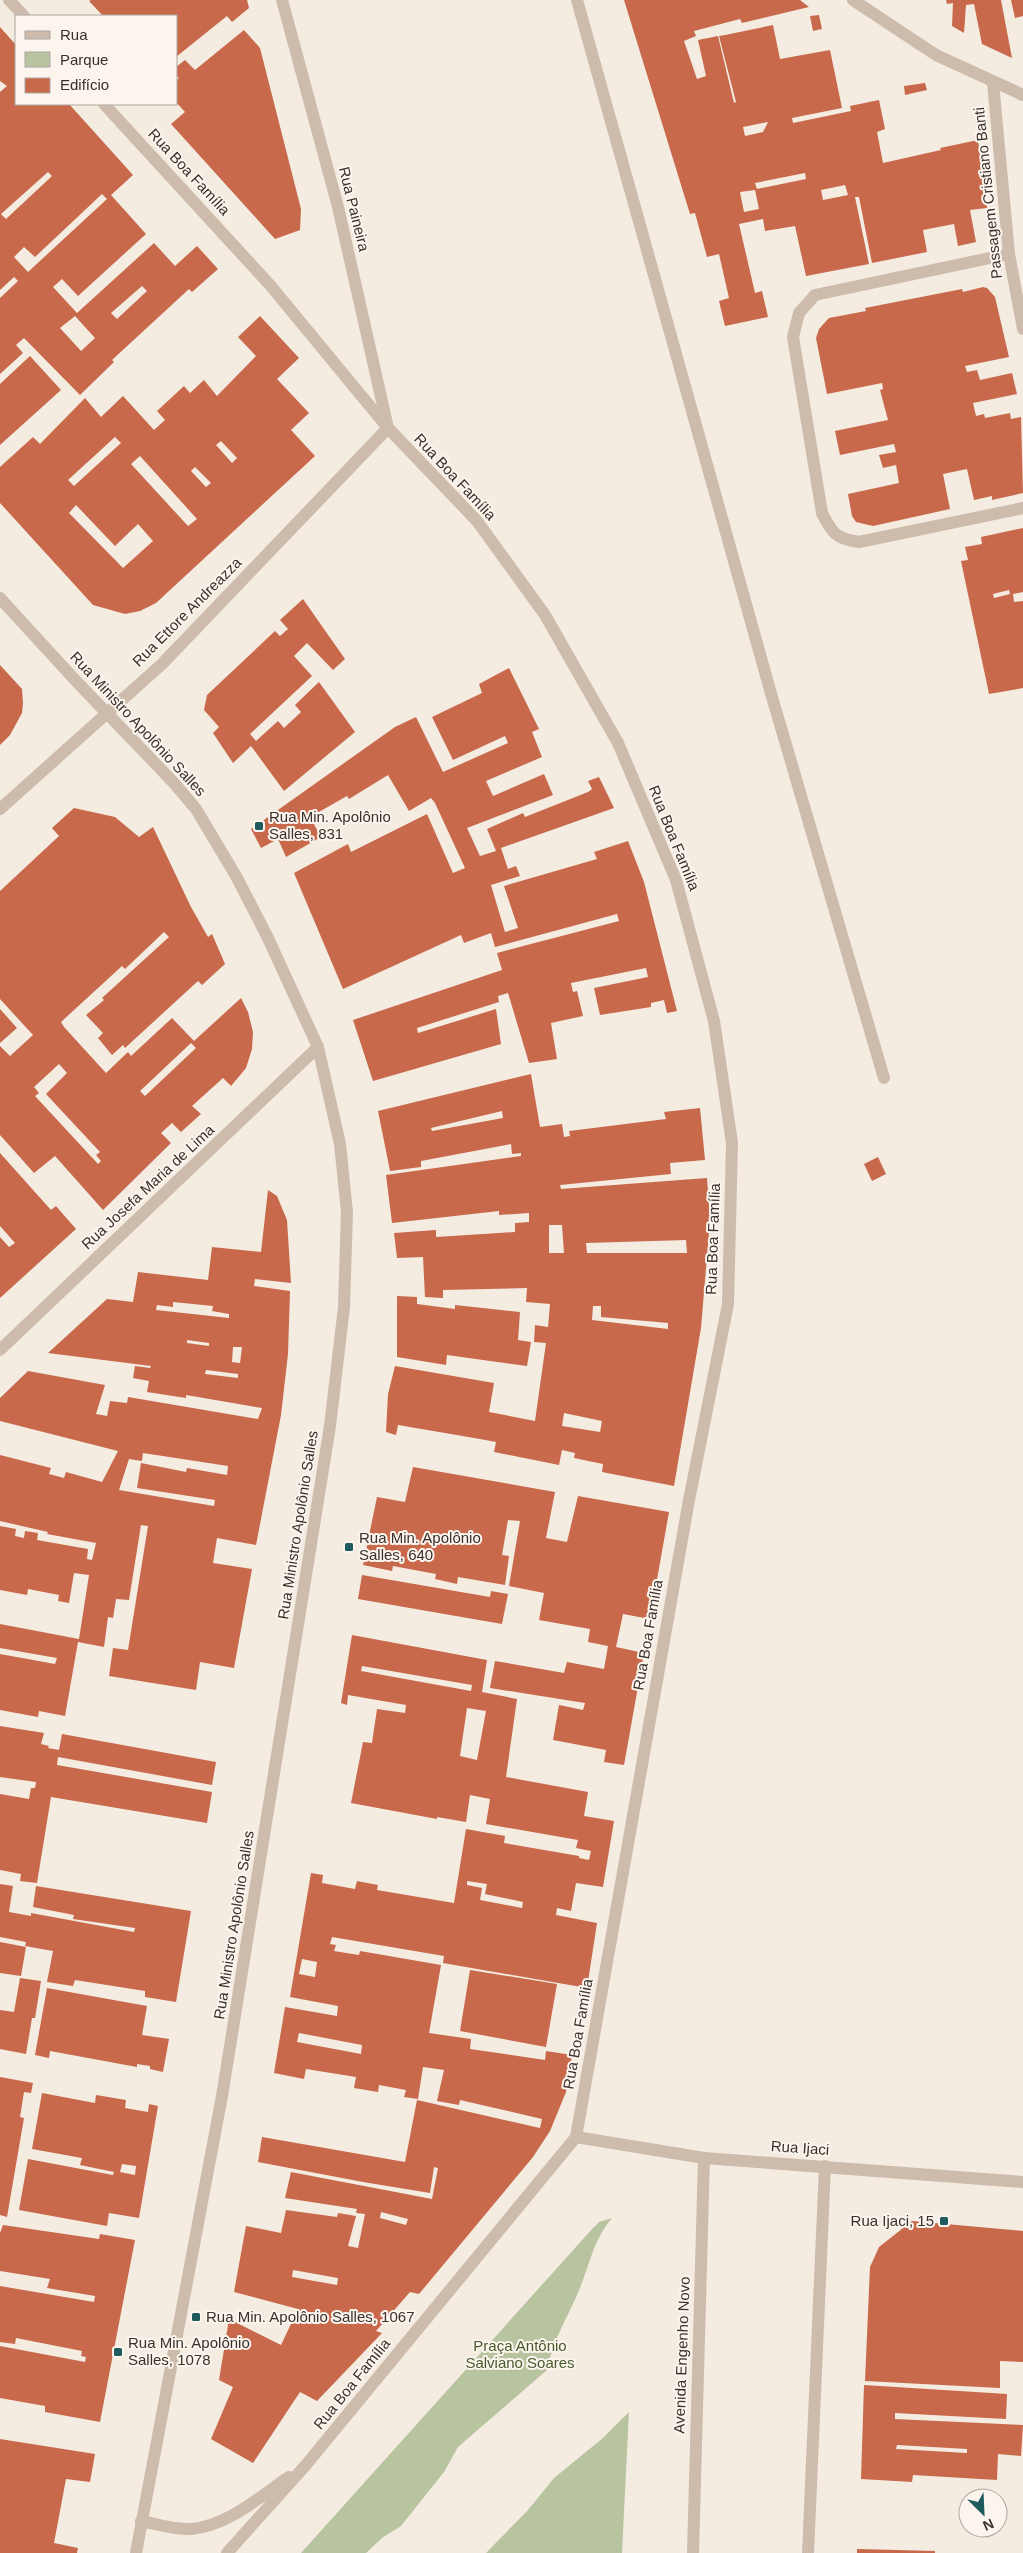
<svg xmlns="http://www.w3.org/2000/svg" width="1023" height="2553" font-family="Helvetica,sans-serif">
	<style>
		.green { fill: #b8c4a0 }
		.building { fill: #c8694b; fill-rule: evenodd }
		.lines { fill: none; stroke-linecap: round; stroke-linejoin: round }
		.minor { stroke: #cdbbac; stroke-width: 12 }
		.poi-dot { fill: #1f5a5e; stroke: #fbf5ee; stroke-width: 2 }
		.labels { text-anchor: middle; stroke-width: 4; stroke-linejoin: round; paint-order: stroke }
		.street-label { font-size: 15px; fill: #3b302b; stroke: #fbf5ee }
		.poi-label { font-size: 15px; fill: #3b302b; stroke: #fbf5ee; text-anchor: start }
		.park-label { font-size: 15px; fill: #4a5a2e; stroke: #fbf5ee }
	</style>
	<rect width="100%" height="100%" fill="#f4ebe1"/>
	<!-- green -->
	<g class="green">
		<path d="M 612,2218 C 594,2239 590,2263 580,2288 C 569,2315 552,2341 547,2370 L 458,2447 L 444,2472 L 401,2526 L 382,2538 L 366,2553 L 301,2553 L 593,2228 L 599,2222 Z"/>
		<polygon points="629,2412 622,2553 486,2553 528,2510 554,2478 603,2438"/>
	</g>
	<!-- building -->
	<g class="building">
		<polygon points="91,0 247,0 249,8 232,22 227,16 176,57 176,16 103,16 89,1"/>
		<path d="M 624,0 L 800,0 L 809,7 L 742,23 L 740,19 L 694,31 L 696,36 L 684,41 L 697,79 L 706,76 L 698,40 L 718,36 L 734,103 L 736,102 L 719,36 L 725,35 L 773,25 L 780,59 L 830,50 L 842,108 L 792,118 L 793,123 L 851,111 L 850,106 L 879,100 L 885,129 L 877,132 L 883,163 L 941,150 L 940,148 L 978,140 L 987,208 L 970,210 L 976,242 L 958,246 L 954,224 L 923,230 L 927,252 L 872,263 L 859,197 L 855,197 L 869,264 L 806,276 L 795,226 L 765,231 L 763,219 L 739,224 L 755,293 L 762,291 L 768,317 L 725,326 L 719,301 L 729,298 L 719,254 L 707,257 L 695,213 L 690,214 ZM 768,122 L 763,132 L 745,136 L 743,127 ZM 805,173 L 806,179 L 757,189 L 755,183 ZM 845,185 L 848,195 L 823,200 L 821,190 ZM 755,190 L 759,209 L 744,212 L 740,192 Z"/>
		<polygon points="946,0 1001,0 1012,58 982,44 974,4 966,5 964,33 952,26 953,3 947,4"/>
		<polygon points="1011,0 1023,0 1023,16 1015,18"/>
		<polygon points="819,15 822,29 813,31 810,16"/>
		<path d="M 0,27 L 16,45 L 16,104 L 69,104 L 133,175 L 111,195 L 146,234 L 78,296 L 62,279 L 53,287 L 77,313 L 154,243 L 175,266 L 197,246 L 218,269 L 192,292 L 189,289 L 112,360 L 114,362 L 80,395 L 24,338 L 16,345 L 23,353 L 0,374 L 0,298 L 18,281 L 14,277 L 0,290 L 0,92 L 7,86 L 0,81 ZM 48,172 L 52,176 L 6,219 L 1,214 ZM 102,194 L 107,199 L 28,272 L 14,257 L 24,247 L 35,257 ZM 142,286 L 147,291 L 117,319 L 111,313 ZM 75,316 L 95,338 L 81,351 L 60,328 Z"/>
		<polygon points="244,30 260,48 301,209 300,230 275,239 171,124 185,112 176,102 176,81 179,78 176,76 176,67 185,60 195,70"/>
		<polygon points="925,83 927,90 905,95 904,86"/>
		<polygon points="983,287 987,288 995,297 1009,357 965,366 967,372 977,370 980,380 1012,373 1017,394 973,403 976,416 984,414 985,418 1010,413 1011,419 1021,417 1023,493 992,500 992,496 974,500 967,469 943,474 950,509 873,526 856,522 852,516 848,494 899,483 896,465 883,468 879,455 896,452 894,444 840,455 835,431 888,420 880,390 883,389 882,383 827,394 816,338 819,329 829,318 866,311 865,308 962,289 963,292"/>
		<path d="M 260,316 L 299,358 L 277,379 L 309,413 L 291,430 L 315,456 L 156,603 L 140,611 L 125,614 L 93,605 L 0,503 L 0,467 L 33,437 L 40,444 L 85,398 L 101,417 L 123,396 L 154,430 L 165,420 L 157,411 L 184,386 L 190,393 L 204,380 L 217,396 L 256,356 L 238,337 ZM 115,437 L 121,443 L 74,486 L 68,480 ZM 221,441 L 237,458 L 232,463 L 216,445 ZM 140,456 L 197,519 L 188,526 L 131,464 ZM 195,467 L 211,483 L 206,487 L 191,471 ZM 76,505 L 115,546 L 138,524 L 153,541 L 123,568 L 69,513 Z"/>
		<polygon points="30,356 61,390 0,445 0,384"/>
		<path d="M 1023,528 L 1023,592 L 1013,594 L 1014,602 L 1023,601 L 1023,688 L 989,694 L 961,561 L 968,560 L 965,547 L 982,544 L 981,537 ZM 1009,590 L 1010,594 L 994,598 L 993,594 Z"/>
		<polygon points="303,599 345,659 333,670 307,643 294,656 312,676 250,734 256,741 278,721 284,728 301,712 295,705 319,682 355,732 284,791 251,746 233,763 213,733 219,727 204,710 207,695 275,631 280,636 288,629 280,620"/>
		<polygon points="0,665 22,689 23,703 22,713 10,735 0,745"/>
		<polygon points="509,668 539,729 532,732 542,757 486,781 493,796 544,774 553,795 467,828 480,856 496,851 487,829 523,813 525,817 588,792 592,789 588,781 599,777 614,808 501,848 508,869 516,866 520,876 491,885 505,932 518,928 504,886 597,859 594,852 628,841 644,882 677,1011 667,1013 664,1000 651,1003 651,1007 600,1015 594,988 648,977 646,968 571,983 573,992 577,991 583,1016 551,1023 557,1059 529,1063 508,993 498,996 499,1002 417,1028 418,1033 496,1009 501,1044 373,1081 353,1020 502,970 497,953 619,921 617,914 495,947 491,933 464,943 461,935 343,989 294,873 348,844 351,852 427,814 453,873 465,868 435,803 431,798 409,811 388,775 349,799 347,796 310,817 321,837 286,857 278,839 261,848 251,829 395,727 416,717 443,772 508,743 505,736 453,760 432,717 482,693 479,684"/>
		<path d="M 74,808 L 115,817 L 139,837 L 153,827 L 191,907 L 208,937 L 212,934 L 225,964 L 202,985 L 198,981 L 125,1048 L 123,1045 L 112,1055 L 98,1038 L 103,1033 L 86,1015 L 104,1000 L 102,998 L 169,937 L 164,932 L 125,969 L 122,966 L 61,1022 L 64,1027 L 106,1073 L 128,1052 L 131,1056 L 172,1018 L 194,1041 L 241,998 L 248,1012 L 253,1032 L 252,1049 L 246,1068 L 231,1086 L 223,1078 L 192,1106 L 201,1114 L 181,1132 L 172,1123 L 161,1133 L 171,1143 L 103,1210 L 55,1156 L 34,1173 L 0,1135 L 0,1046 L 10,1056 L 33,1035 L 0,999 L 0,891 L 59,836 L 52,828 ZM 191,1043 L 196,1048 L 145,1096 L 140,1091 ZM 59,1064 L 67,1073 L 46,1094 L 100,1152 L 96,1155 L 101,1161 L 98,1164 L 35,1096 L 39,1093 L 34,1087 Z"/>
		<polygon points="0,1009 17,1028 0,1043"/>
		<path d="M 531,1074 L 540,1127 L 562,1124 L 564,1137 L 570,1136 L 569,1131 L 666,1119 L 664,1112 L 700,1108 L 705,1160 L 670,1163 L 671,1174 L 560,1185 L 561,1189 L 707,1178 L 710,1221 L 701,1328 L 674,1486 L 602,1472 L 603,1464 L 574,1458 L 575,1453 L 562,1450 L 559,1465 L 494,1452 L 496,1442 L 480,1439 L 398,1425 L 396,1435 L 386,1432 L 388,1394 L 395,1366 L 494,1383 L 489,1412 L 535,1421 L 546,1343 L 534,1342 L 535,1325 L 548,1327 L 550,1304 L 526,1302 L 527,1288 L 443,1290 L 443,1298 L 425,1297 L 423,1257 L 397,1258 L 394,1233 L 436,1230 L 436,1237 L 515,1232 L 515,1223 L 529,1222 L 529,1213 L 499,1215 L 499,1211 L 392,1223 L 386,1175 L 521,1156 L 521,1153 L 512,1154 L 511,1144 L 421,1161 L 421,1167 L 390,1171 L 378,1111 ZM 502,1111 L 503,1118 L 432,1131 L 431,1128 ZM 549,1225 L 562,1225 L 564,1253 L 549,1253 ZM 686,1240 L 687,1253 L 587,1253 L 586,1243 ZM 593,1306 L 601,1306 L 601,1317 L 668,1323 L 668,1329 L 592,1320 ZM 564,1413 L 602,1421 L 600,1432 L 562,1426 Z"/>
		<polygon points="0,1153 51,1210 56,1206 76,1229 0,1298 0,1237 9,1247 15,1243 0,1226"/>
		<polygon points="878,1157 886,1174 872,1181 864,1164"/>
		<path d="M 268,1190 L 277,1196 L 287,1220 L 291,1283 L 255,1279 L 254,1286 L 290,1291 L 288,1354 L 281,1415 L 256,1545 L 217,1538 L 213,1563 L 252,1569 L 234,1668 L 200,1662 L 196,1690 L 109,1676 L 113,1648 L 128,1650 L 148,1526 L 141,1525 L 129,1600 L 116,1599 L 113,1618 L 108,1617 L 104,1647 L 78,1642 L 65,1716 L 39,1711 L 38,1717 L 0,1710 L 0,1654 L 55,1664 L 57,1658 L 0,1648 L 0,1624 L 79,1639 L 89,1575 L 74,1573 L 69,1603 L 58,1601 L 59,1595 L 28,1589 L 27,1595 L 0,1590 L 0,1526 L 16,1529 L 15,1536 L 24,1538 L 25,1531 L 38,1533 L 37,1540 L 88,1549 L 87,1559 L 92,1560 L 96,1543 L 47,1534 L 48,1532 L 0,1521 L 0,1455 L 51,1468 L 49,1474 L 64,1478 L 66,1472 L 102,1482 L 118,1451 L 0,1421 L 0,1398 L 28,1371 L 105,1385 L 96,1414 L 107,1416 L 110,1401 L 127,1403 L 128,1397 L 258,1419 L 262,1408 L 186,1395 L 186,1398 L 147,1392 L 149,1381 L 133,1378 L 135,1366 L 150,1368 L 151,1366 L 48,1353 L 107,1299 L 133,1302 L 138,1272 L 208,1280 L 212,1247 L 261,1252 ZM 173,1302 L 213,1306 L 212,1311 L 229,1314 L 229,1318 L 156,1310 L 157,1305 L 173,1307 ZM 187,1340 L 209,1343 L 209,1346 L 187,1343 ZM 233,1347 L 242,1347 L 240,1363 L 232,1362 ZM 206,1370 L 238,1374 L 238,1378 L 205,1374 ZM 143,1453 L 228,1466 L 227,1475 L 187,1468 L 186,1472 L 141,1463 L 137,1488 L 215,1500 L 214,1506 L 119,1490 L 129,1459 L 142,1461 Z"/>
		<polygon points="397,1296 417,1297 417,1304 455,1309 455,1305 520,1312 518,1340 531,1342 527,1366 447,1355 446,1365 397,1357"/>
		<polygon points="413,1467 555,1492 546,1538 567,1542 578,1496 669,1512 650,1619 623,1614 616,1647 644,1653 624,1765 604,1762 606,1750 553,1740 559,1705 583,1710 585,1703 490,1688 495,1661 564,1673 567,1662 604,1669 608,1646 588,1642 590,1629 539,1620 544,1593 509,1586 520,1521 508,1520 502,1555 509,1556 505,1585 458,1577 457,1584 435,1579 436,1574 393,1566 392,1571 363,1565 377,1497 405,1502"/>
		<polygon points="362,1575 490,1597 491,1591 508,1594 502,1624 358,1599"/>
		<path d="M 352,1635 L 487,1660 L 482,1692 L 517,1699 L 506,1777 L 588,1792 L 584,1816 L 614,1821 L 603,1887 L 576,1883 L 571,1911 L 557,1908 L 556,1915 L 597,1923 L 587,1988 L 443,1963 L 444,1956 L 332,1937 L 330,1944 L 336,1945 L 334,1951 L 359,1955 L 360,1951 L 441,1965 L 429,2033 L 471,2039 L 470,2049 L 545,2060 L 546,2051 L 572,2055 L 566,2092 L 550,2131 L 533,2157 L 419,2294 L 410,2292 L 376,2331 L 382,2333 L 317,2401 L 300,2392 L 253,2463 L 211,2439 L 233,2387 L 219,2380 L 229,2319 L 281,2345 L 298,2309 L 234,2292 L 246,2226 L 281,2233 L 286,2210 L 337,2217 L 338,2213 L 356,2216 L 348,2246 L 358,2248 L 365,2214 L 356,2213 L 357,2209 L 285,2198 L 291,2172 L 432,2199 L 438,2168 L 434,2167 L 430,2193 L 363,2182 L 258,2162 L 262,2137 L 405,2162 L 417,2100 L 540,2128 L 542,2119 L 460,2100 L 459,2105 L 437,2101 L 444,2070 L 423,2067 L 418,2099 L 404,2097 L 406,2090 L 379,2085 L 378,2092 L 354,2088 L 356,2077 L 306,2069 L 304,2079 L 274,2073 L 285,2007 L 337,2016 L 338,2006 L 290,1997 L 311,1873 L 323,1875 L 322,1883 L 355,1889 L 357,1881 L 378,1885 L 377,1890 L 454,1903 L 466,1829 L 505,1836 L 504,1843 L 579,1856 L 579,1858 L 589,1860 L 591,1851 L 576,1848 L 578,1840 L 486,1824 L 490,1799 L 470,1795 L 466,1822 L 437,1817 L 437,1819 L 351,1803 L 363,1742 L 372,1743 L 377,1709 L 405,1713 L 406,1705 L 348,1695 L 347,1705 L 341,1703 ZM 362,1666 L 472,1685 L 471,1691 L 361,1671 ZM 467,1708 L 486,1711 L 477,1760 L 460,1756 ZM 467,1881 L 487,1884 L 485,1894 L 523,1902 L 522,1908 L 480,1900 L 482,1888 L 467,1885 ZM 302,1959 L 317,1962 L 315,1977 L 299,1974 ZM 299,2033 L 362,2045 L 361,2054 L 297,2042 ZM 381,2212 L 408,2219 L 406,2225 L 380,2218 ZM 293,2270 L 338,2278 L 337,2285 L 292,2277 Z"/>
		<polygon points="0,1726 44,1733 41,1744 49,1746 48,1748 59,1750 62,1734 216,1762 212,1785 58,1757 57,1765 212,1792 207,1823 51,1797 37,1883 20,1881 21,1874 0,1870 0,1794 29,1799 31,1788 35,1788 36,1782 0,1777"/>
		<polygon points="0,1884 13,1886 9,1912 31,1916 31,1913 134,1932 135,1928 73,1919 74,1915 33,1907 36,1886 191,1911 176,2002 145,1997 145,1991 75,1980 73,1986 47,1982 53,1951 25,1946 26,1942 0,1937"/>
		<polygon points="0,1942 26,1947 21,1976 0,1973"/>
		<polygon points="470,1970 557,1984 546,2047 460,2031"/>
		<polygon points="20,1978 41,1981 35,2018 32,2018 26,2054 0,2049 0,2010 14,2012"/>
		<polygon points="47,1988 147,2006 142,2035 169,2039 163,2072 150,2069 150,2066 137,2064 137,2067 50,2051 49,2058 35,2055"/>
		<polygon points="0,2077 33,2083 31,2093 24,2092 20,2117 24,2118 7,2217 0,2215"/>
		<path d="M 42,2093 L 95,2103 L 96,2095 L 126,2100 L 125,2108 L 148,2112 L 149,2104 L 158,2106 L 139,2218 L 109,2213 L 107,2226 L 19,2210 L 28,2159 L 113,2175 L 114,2172 L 80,2165 L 82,2158 L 32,2149 ZM 122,2164 L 136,2166 L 135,2175 L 120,2172 Z"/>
		<polygon points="912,2221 1023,2231 1023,2362 1000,2361 1000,2388 865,2381 870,2267 879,2247"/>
		<polygon points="3,2225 99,2239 100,2234 135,2240 100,2422 45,2412 45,2406 0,2398 0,2346 85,2362 86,2357 81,2356 82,2351 16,2338 15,2344 0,2342 0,2286 94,2302 95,2296 47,2288 50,2279 0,2271 0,2233"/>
		<path d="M 864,2385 L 1007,2394 L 1006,2419 L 895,2413 L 895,2419 L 1023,2425 L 1021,2456 L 998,2454 L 997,2480 L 913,2475 L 912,2482 L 861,2479 ZM 897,2445 L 967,2449 L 967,2453 L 896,2449 Z"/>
		<polygon points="0,2439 95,2454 90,2482 66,2479 54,2543 78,2548 77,2553 0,2553"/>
		<polygon points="857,2549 935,2551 935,2553 857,2553"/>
	</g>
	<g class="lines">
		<!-- minor -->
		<g class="minor">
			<polyline points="9,0 24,16"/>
			<polyline points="577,0 772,697 884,1078"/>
			<polyline points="853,0 936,55 1023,95"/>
			<polyline points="993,83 1009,254 1023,329"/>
			<polyline points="104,104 270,285 388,428 477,521 545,615 618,743 676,880 714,1021 732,1143 728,1304 689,1500 576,2137 305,2466 227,2553"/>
			<path d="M 1009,254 L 815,295 L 799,313 L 793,337 L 822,513 C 832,533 836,539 859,542 L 1023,508"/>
			<polyline points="0,598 76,681 174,783 196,809 236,876 267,936 318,1047 340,1144 347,1212 344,1307 330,1426 222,2096 136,2553"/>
			<polyline points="0,809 162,664 388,428 338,207 282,0"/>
			<polyline points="0,1350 318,1047"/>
			<polyline points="576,2137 704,2158 1023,2182"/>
			<path d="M 141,2521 C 157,2524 175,2530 191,2529 C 228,2526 259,2497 289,2477"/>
			<polyline points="693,2553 704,2158"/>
			<polyline points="808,2553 825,2166"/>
		</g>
	</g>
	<!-- markers -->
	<g class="poi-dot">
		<rect x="254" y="821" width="10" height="10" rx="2.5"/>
		<rect x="344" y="1542" width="10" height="10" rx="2.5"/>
		<rect x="939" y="2216" width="10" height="10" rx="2.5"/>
		<rect x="191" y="2312" width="10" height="10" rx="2.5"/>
		<rect x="113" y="2347" width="10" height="10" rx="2.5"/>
	</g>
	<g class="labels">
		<!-- street labels -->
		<g class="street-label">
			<text transform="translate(189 172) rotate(47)" y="5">Rua Boa Família</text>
			<text transform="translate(988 193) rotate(-96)" y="5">Passagem Cristiano Banti</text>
			<text transform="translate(354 209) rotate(76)" y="5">Rua Paineira</text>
			<text transform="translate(455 477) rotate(47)" y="5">Rua Boa Família</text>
			<text transform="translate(187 612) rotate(-45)" y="5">Rua Ettore Andreazza</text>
			<text transform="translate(138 724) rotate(47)" y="5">Rua Ministro Apolônio Salles</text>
			<text transform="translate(674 838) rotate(68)" y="5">Rua Boa Família</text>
			<text transform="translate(148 1187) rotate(-43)" y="5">Rua Josefa Maria de Lima</text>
			<text transform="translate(713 1239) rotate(-88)" y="5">Rua Boa Família</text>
			<text transform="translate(298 1525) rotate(-81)" y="5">Rua Ministro Apolônio Salles</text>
			<text transform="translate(648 1635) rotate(-80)" y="5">Rua Boa Família</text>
			<text transform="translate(234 1925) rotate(-81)" y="5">Rua Ministro Apolônio Salles</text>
			<text transform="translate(578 2034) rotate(-80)" y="5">Rua Boa Família</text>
			<text transform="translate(800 2148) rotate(4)" y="5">Rua Ijaci</text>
			<text transform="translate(682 2355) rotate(-88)" y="5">Avenida Engenho Novo</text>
			<text transform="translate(352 2384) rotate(-51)" y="5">Rua Boa Família</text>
		</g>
		<!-- poi labels -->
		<g class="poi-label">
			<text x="269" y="822">Rua Min. Apolônio<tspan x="269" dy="17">Salles, 831</tspan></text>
			<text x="359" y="1543">Rua Min. Apolônio<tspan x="359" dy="17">Salles, 640</tspan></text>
			<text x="934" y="2226" text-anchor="end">Rua Ijaci, 15</text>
			<text x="206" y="2322">Rua Min. Apolônio Salles, 1067</text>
			<text x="128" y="2348">Rua Min. Apolônio<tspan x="128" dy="17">Salles, 1078</tspan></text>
		</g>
		<!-- park labels -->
		<g class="park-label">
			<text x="520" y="2351">Praça Antônio<tspan x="520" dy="17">Salviano Soares</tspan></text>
		</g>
	</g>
	<!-- legend -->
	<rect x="15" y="15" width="162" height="90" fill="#fbf5ee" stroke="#aea6a0"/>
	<rect x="25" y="31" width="25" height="8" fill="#cdbbac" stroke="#aea6a0"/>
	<text x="60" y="40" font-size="15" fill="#3b302b">Rua</text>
	<rect x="25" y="52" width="25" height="15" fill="#b8c4a0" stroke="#aea6a0"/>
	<text x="60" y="65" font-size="15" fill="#3b302b">Parque</text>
	<rect x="25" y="78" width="25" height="15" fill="#c8694b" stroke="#aea6a0"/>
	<text x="60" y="90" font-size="15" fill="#3b302b">Edifício</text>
	<!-- north arrow -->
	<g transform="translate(983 2513) rotate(156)"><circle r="24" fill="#fbf5ee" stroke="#aea6a0"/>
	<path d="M0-4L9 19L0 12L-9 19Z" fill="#1f5a5e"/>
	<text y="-8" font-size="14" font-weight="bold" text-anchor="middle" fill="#3b302b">N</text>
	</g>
</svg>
